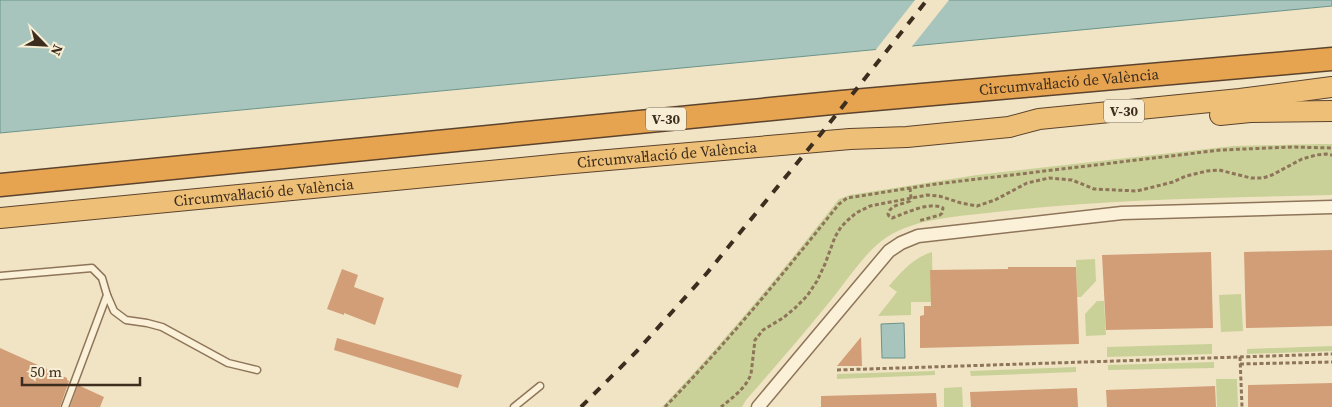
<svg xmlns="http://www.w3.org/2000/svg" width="1332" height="407" font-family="'Source Serif 4',serif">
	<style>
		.green { fill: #cad198 }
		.water { fill: #a7c5bc; stroke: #6c948a }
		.pier { fill: #f1e4c5 }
		.building { fill: #d29e78 }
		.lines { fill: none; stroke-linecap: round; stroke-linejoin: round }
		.service-casing { stroke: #8e7559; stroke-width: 9 }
		.minor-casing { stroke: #8e7559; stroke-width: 15 }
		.trunk-casing { stroke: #5c432e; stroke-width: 22 }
		.motorway-casing { stroke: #5c432e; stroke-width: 25 }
		.path { stroke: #8e7559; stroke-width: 3; stroke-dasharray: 4 2.5; stroke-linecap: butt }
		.service { stroke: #fbf1d9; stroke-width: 6 }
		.minor { stroke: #fbf1d9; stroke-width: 12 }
		.trunk { stroke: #eebf76; stroke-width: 20 }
		.motorway { stroke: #e6a450; stroke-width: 22 }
		.rail { stroke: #3d2d1e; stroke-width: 4; stroke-dasharray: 9 9; stroke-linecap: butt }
		.labels { text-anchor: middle; stroke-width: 5; stroke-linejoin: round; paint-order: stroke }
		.shield { fill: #f8eed5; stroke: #756755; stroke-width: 1 }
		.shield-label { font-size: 14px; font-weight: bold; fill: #3d2d1e }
		.street-label { font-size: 15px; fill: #3d2d1e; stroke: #f8eed5 }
	</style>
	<rect width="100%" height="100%" fill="#f1e4c5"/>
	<!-- green -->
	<g class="green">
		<path d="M 1320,144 L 1332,144 L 1332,195 C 1220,198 1108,199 996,212 C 962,216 916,218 887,237 C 866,250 844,285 827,305 C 801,337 774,368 746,400 L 742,407 L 662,407 C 725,341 783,271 839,199 L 850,195 L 977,175 L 1233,146 Z"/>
		<path d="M 932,252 L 933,302 L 911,302 L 911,315 L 878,316 L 897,292 L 889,286 C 902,271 913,258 932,252 Z"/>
		<polygon points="1095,259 1096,281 1081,297 1077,297 1076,260"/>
		<polygon points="1241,294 1243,331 1221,332 1219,295"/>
		<polygon points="1097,301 1104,301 1106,335 1086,336 1085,314"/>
		<polygon points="1212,344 1212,354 1107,357 1107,347"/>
		<polygon points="1332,346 1332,351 1247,354 1247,349"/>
		<polygon points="1214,362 1214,368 1108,370 1108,365"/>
		<polygon points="1076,367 1076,372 971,376 970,371"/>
		<polygon points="935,371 935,375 837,379 837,374"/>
		<polygon points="1216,379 1237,379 1238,407 1217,407"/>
		<polygon points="962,387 963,407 944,407 944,388"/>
	</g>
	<!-- water -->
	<g class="water">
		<polygon points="0,0 1332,0 1332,6 0,133"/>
		<polygon points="904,323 905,358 882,358 881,324"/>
	</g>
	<!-- pier -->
	<polygon class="pier" points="915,0 949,0 910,49 874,52"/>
	<!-- building -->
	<g class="building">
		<polygon points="1332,250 1332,326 1246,328 1244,252"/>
		<polygon points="1211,252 1213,328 1106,330 1102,255"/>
		<polygon points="1008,267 1076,267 1079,344 920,348 920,316 924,315 924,306 931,306 930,270 1008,269"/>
		<polygon points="342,269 358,275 354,287 384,298 375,325 344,313 344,315 327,309"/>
		<polygon points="861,337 862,366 837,366"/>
		<polygon points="337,338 462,375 458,388 334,350"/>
		<polygon points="0,348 67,378 67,380 69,381 60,407 0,407"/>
		<polygon points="1332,383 1332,407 1248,407 1248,385"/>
		<polygon points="78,385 104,397 100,407 70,407"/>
		<polygon points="1215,386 1216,407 1107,407 1106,390"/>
		<polygon points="1077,388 1078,407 971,407 970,392"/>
		<polygon points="936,393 937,407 821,407 821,396"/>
	</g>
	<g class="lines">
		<!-- service casing -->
		<g class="service-casing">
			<g id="service">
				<polyline points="0,276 92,268 102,278 107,295 114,311 126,320 147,323 162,327 228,363 257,370"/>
				<polyline points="65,407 107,295"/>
				<polyline points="514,407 540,386"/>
			</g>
		</g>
		<!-- minor casing -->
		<g class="minor-casing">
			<polyline id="minor" points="758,407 889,251 901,243 918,236 1122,213 1332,207"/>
		</g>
		<!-- trunk casing -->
		<g class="trunk-casing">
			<g id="trunk">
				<polyline points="1220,115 1250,112 1332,111"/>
				<path id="s1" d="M 0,218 L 562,164 L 850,139 L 907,137 L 1009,127 L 1039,119 L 1240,99 L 1332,87"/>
			</g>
		</g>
		<!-- motorway casing -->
		<g class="motorway-casing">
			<g id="motorway">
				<path id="s2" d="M 0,185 L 842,102 L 1332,59"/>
			</g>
		</g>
		<!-- path -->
		<g class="path">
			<path d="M 910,188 L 911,198 L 910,201 C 901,205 891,204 888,214 L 889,216 L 892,218 C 906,213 930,201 943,208 L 942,213 L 940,215 L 918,221"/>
			<polyline points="1240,357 1242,407"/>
			<polyline points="1240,364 1332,362"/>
			<polyline points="837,370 1332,354"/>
			<path d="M 665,407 C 727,343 783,274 839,204 L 847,198 L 936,184 L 1221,150 L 1292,147 L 1332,148"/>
			<path d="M 721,407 C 732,398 746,388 751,374 L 755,340 L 763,330 L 783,318 L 795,308 L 807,296 L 817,281 L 825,264 L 835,237 L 841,227 L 848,220 L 856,213 L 870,206 L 927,195 L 939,196 L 961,203 L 977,206 L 995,200 L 1027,183 L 1049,178 L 1072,180 L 1094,189 L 1137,191 L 1173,182 L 1186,176 L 1207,171 L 1219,170 L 1251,178 L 1263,178 L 1272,175 L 1302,159 L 1316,155 L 1326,154 L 1332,155"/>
		</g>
		<!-- service -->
		<use href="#service" class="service"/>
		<!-- minor -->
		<use href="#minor" class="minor"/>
		<!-- trunk -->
		<use href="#trunk" class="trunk"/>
		<!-- motorway -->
		<use href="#motorway" class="motorway"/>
		<!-- rail -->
		<polyline class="rail" points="581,407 637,351 707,273 820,135 927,0"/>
	</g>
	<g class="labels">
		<!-- shield labels -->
		<g class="shield">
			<rect x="1104" y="99.5" width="40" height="23" rx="4"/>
			<rect x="646" y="107.5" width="40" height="23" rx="4"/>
		</g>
		<g class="shield-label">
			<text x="1124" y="116">V-30</text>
			<text x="666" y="124">V-30</text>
		</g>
		<!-- street labels -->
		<g class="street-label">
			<text dy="5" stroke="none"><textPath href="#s2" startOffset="1074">Circumval·lació de València</textPath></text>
			<text dy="5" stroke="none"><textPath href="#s1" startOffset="670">Circumval·lació de València</textPath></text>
			<text dy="5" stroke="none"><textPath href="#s1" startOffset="265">Circumval·lació de València</textPath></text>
		</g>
	</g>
	<!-- north arrow -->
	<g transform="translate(45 45) rotate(114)" stroke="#f8eed5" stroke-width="4" paint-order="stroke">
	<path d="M0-4L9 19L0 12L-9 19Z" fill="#3d2d1e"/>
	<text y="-8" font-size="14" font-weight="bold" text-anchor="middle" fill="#3d2d1e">N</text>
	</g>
	<!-- scale -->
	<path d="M22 377v8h118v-8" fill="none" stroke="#3d2d1e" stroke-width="2.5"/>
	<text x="30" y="377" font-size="15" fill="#3d2d1e" stroke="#f8eed5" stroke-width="4" paint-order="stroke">50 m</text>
</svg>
